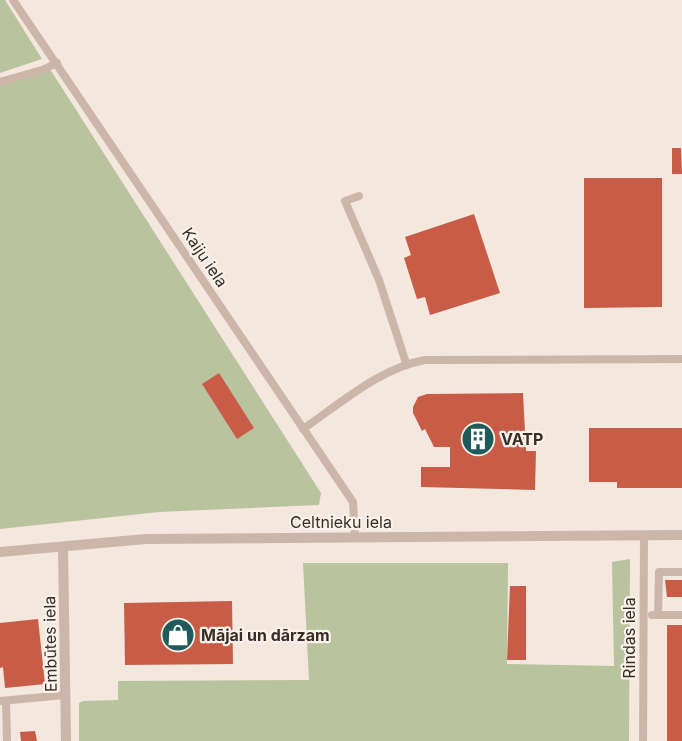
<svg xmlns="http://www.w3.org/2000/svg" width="682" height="741" font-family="Inter,sans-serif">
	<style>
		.green { fill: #b9c39d }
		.building { fill: #c85c47 }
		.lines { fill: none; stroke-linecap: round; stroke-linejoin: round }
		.minor { stroke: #ccb6a9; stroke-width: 8 }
		.tertiary { stroke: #ccb6a9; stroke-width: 10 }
		.labels { text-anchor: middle; stroke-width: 4.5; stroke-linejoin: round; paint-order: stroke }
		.street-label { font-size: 16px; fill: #392d29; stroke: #faf2eb }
		.poi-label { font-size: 16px; font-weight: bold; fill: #392d29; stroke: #faf2eb; text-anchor: start }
	</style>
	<rect width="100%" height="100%" fill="#f3e7de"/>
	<!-- green -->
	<g class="green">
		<polygon points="0,0 5,0 42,59 0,73"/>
		<polygon points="48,66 321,493 319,505 159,512 0,529 0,83"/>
		<polygon points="630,559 629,741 79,741 79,703 83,701 118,700 118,681 309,680 303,563 508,563 507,664 614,666 612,562"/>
	</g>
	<!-- building -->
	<g class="building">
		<polygon points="672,148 681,148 682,174 672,174"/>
		<polygon points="584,178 662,178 662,307 584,308"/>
		<polygon points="474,214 500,293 430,315 425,297 417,299 404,258 411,255 405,237"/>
		<polygon points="219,373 254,428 237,439 202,384"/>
		<polygon points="523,393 526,451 536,451 535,490 421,487 421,467 450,467 450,447 434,447 425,429 422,431 413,413 413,407 418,397 427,394"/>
		<polygon points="589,428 682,428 682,488 617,488 617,482 589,482"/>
		<polygon points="665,580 682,580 682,597 667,597"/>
		<polygon points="510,586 526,586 526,660 507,660"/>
		<polygon points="232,601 233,664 125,665 124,603"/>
		<polygon points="38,619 45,684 5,688 3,667 0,668 0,623"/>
		<rect x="667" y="625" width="15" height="116"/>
		<polygon points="35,731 37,741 21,741 20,732"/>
	</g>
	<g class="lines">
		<!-- minor -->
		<g class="minor">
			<polyline points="13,0 353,502 355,536"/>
			<polyline points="0,82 42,70 57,63"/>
			<polyline points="359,196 345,201 379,280 406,363"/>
			<path d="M 303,429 C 341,403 380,368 425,360 L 682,359"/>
			<polyline points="652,615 682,615"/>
			<polyline points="658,615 659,572 682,572"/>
			<polyline points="0,701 65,695"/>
			<polyline points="6,701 7,741"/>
			<polyline points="643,741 644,535"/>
		</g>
		<!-- tertiary -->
		<g class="tertiary">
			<polyline points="63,547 66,741"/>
			<polyline points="0,552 146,539 682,535"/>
		</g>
	</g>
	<!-- icons -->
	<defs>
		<g id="building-disc" transform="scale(1.725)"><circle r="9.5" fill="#1e5b5a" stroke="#faf2eb"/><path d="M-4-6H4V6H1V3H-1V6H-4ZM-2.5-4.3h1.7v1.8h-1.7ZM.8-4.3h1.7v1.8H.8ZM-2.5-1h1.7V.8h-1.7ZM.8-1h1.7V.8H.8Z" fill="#fff"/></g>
		<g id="shop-disc" transform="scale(1.725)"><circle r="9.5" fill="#1e5b5a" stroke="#faf2eb"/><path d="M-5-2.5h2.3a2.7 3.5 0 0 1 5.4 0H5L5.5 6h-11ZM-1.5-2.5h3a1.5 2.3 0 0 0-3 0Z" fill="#fff"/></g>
	</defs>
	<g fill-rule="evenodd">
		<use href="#building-disc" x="478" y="439"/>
		<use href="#shop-disc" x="178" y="635"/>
	</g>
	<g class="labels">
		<!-- street labels -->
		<g class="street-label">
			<text transform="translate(205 257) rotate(56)" y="6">Kaiju iela</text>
			<text x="341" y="528">Celtnieku iela</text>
			<text transform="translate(629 638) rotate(-90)" y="6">Rindas iela</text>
			<text transform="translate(50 644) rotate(-91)" y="6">Embūtes iela</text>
		</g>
		<!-- poi labels -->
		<g class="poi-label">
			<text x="501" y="445">VATP</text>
			<text x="201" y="641">Mājai un dārzam</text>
		</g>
	</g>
</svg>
